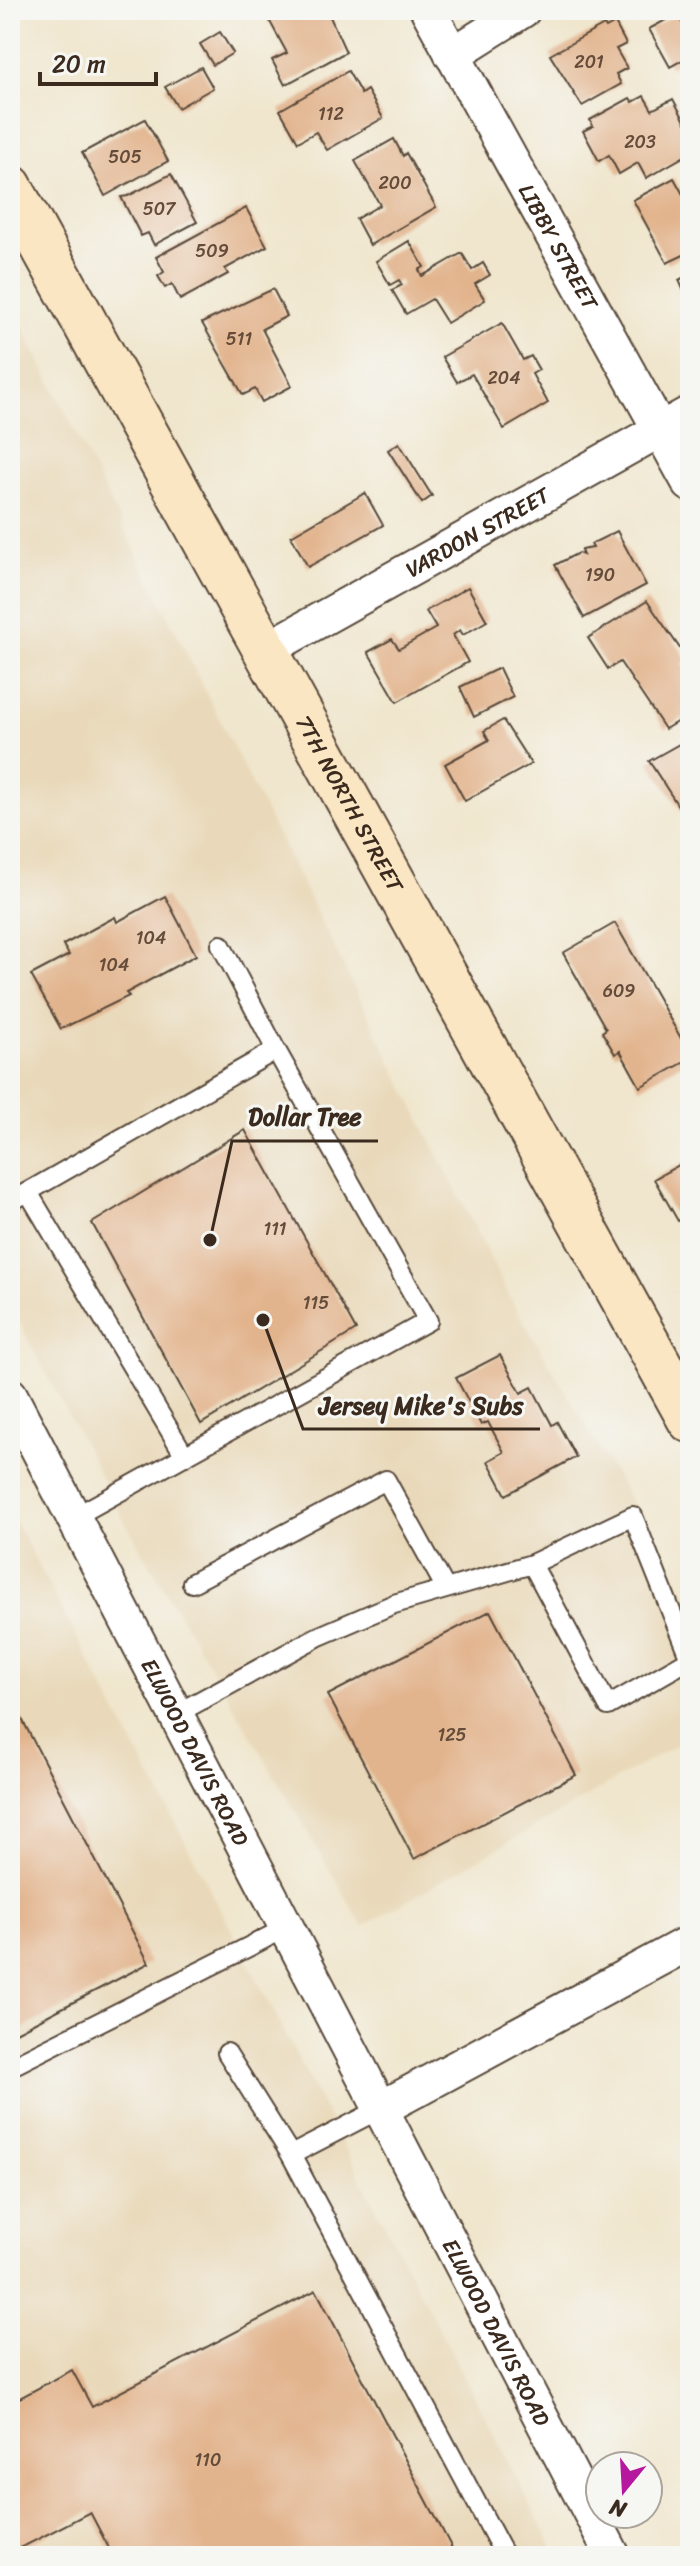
<svg xmlns="http://www.w3.org/2000/svg" width="700" height="2566" font-family="Sriracha,sans-serif">
	<style>
		.built { fill: #e9d9ba }
		.building { fill: #e2b48d }
		.lines { fill: none; stroke-linecap: round; stroke-linejoin: round }
		.lane-casing { stroke: #564638; stroke-width: 22 }
		.street-casing { stroke: #564638; stroke-width: 38 }
		.secondary-casing { stroke: #564638; stroke-width: 48 }
		.lane { stroke: #fff; stroke-width: 18 }
		.street { stroke: #fff; stroke-width: 34 }
		.secondary { stroke: #fbe6c4; stroke-width: 44 }
		.labels { text-anchor: middle; stroke-width: 6; stroke-linejoin: round; paint-order: stroke }
		.number-label { font-size: 18px; fill: #654c3a }
		.street-label { font-size: 22px; fill: #3b2a1e; stroke: #f6f6f2 }
		.leader { fill: none; stroke: #3b2a1e; stroke-width: 3 }
		.callout-dot { fill: #3b2a1e; stroke: #f6f6f2; stroke-width: 3 }
		.callout-label { font-size: 24px; text-anchor: middle; font-weight: bold; fill: #3b2a1e; stroke: #f6f6f2; stroke-width: 6; stroke-linejoin: round; paint-order: stroke }
	</style>
	<rect width="100%" height="100%" fill="#f6f6f2"/>
	<filter id="ink" filterUnits="userSpaceOnUse"><feTurbulence type="fractalNoise" baseFrequency=".0125" numOctaves="2"/><feDisplacementMap in="SourceGraphic" scale="16" xChannelSelector="R" yChannelSelector="G"/><feConvolveMatrix kernelMatrix="1 2 1 2 8 2 1 2 1" color-interpolation-filters="sRGB"/></filter>
	<filter id="wash" filterUnits="userSpaceOnUse"><feTurbulence type="fractalNoise" baseFrequency=".006" numOctaves="4" result="noise"/><feDisplacementMap in="SourceGraphic" scale="32" xChannelSelector="R" yChannelSelector="G"/><feGaussianBlur stdDeviation="1.8" result="paint"/><feColorMatrix in="noise" values="0 0 0 0 0 0 0 0 0 0 0 0 0 0 0 0 0 1.4 0 .05"/><feComposite in="paint" operator="in"/></filter>
	<g filter="url(#wash)">
		<rect width="100%" height="100%" fill="#f0e6cd"/>
		<!-- built -->
		<g class="built">
			<polygon points="10,302 511,1300 690,1600 690,1737 363,1926 124,1520 10,1305"/>
			<polygon points="10,1512 195,1860 557,2556 10,2556"/>
		</g>
		<g id="blocks">
			<!-- building -->
			<g class="building">
				<polygon points="283,10 327,10 346,52 285,85 272,60 287,53 268,18"/>
				<polygon points="677,14 690,36 690,56 670,67 649,29"/>
				<polygon points="615,23 626,44 616,49 627,68 616,74 621,84 582,106 550,55 604,25 606,28"/>
				<polygon points="220,32 233,53 213,65 200,44"/>
				<polygon points="201,67 213,88 178,108 165,87"/>
				<polygon points="348,71 361,94 367,90 383,118 327,150 316,132 298,142 280,110"/>
				<polygon points="644,96 652,110 673,99 686,123 690,121 690,153 646,178 638,163 619,174 609,155 599,161 583,131 593,126 590,120 630,98 633,102"/>
				<polygon points="145,119 168,161 105,196 82,153"/>
				<polygon points="394,139 403,156 406,153 436,207 370,245 356,219 380,205 355,161"/>
				<polygon points="171,174 197,222 154,245 148,233 141,236 121,197 128,196"/>
				<polygon points="674,178 685,198 690,196 690,252 667,263 633,200"/>
				<polygon points="246,208 267,246 225,269 228,274 180,300 172,284 165,288 158,276 164,272 156,257"/>
				<polygon points="409,241 424,267 419,270 422,276 462,253 472,270 483,263 490,275 475,284 485,300 447,323 432,299 406,314 392,290 402,285 399,280 390,285 376,261"/>
				<polygon points="690,274 690,305 679,280"/>
				<polygon points="273,289 287,316 262,329 292,386 262,402 255,389 243,395 202,323"/>
				<polygon points="502,323 523,360 531,356 539,370 532,374 548,403 504,429 472,374 457,382 442,357"/>
				<polygon points="399,443 432,496 422,503 388,450"/>
				<polygon points="365,493 383,525 308,567 291,536"/>
				<polygon points="617,531 646,585 584,618 555,565 578,553 583,555 581,550 593,548 591,544"/>
				<polygon points="468,587 487,621 463,635 460,630 453,635 468,662 397,702 368,652 392,639 399,649 436,628 426,611"/>
				<polygon points="647,601 688,660 683,663 690,675 690,714 665,729 620,662 608,669 588,638"/>
				<polygon points="499,668 513,697 474,717 460,687"/>
				<polygon points="503,720 531,764 465,801 445,764 489,740 484,731"/>
				<polygon points="690,738 690,812 684,815 649,761"/>
				<polygon points="165,896 196,955 126,993 129,996 61,1029 31,975 69,955 63,945 115,917 117,922"/>
				<polygon points="615,923 690,1054 690,1059 640,1087 620,1051 615,1054 602,1032 606,1029 563,953"/>
				<polygon points="245,1130 356,1330 201,1424 92,1223"/>
				<polygon points="690,1159 690,1215 678,1221 654,1179"/>
				<polygon points="500,1355 521,1393 532,1387 552,1425 557,1422 576,1457 506,1495 488,1461 504,1452 488,1422 481,1425 456,1378"/>
				<polygon points="490,1611 576,1775 414,1859 328,1695"/>
				<polygon points="10,1696 149,1963 10,2035"/>
				<polygon points="316,2290 456,2556 113,2556 90,2512 13,2552 10,2546 10,2403 72,2370 92,2407"/>
			</g>
		</g>
	</g>
	<g filter="url(#ink)">
		<use href="#blocks" fill-opacity="0" stroke="#564638" stroke-width="2"/>
		<g class="lines">
			<!-- lane casing -->
			<g class="lane-casing">
				<g id="lane">
					<polyline points="221,945 276,1050"/>
					<polyline points="28,1192 185,1456"/>
					<polyline points="10,1202 276,1050 428,1321 76,1516"/>
					<polyline points="192,1583 386,1480 445,1587"/>
					<polyline points="176,1714 317,1637 394,1604 532,1564 633,1516 690,1659 608,1706 532,1564"/>
					<polyline points="227,2053 291,2155 505,2556"/>
					<polyline points="10,2067 288,1927"/>
					<polyline points="291,2155 382,2108"/>
				</g>
			</g>
			<!-- street casing -->
			<g class="street-casing">
				<g id="street">
					<path id="s1" d="M 428,10 L 690,484"/>
					<polyline points="452,55 523,10"/>
					<path id="s2" d="M 266,650 L 690,413"/>
					<path id="s3" d="M 10,1395 L 613,2556"/>
					<polyline points="382,2108 690,1942"/>
				</g>
			</g>
			<!-- secondary casing -->
			<g class="secondary-casing">
				<g id="secondary">
					<path id="s4" d="M 10,187 L 690,1420"/>
				</g>
			</g>
			<!-- lane -->
			<use href="#lane" class="lane"/>
			<!-- street -->
			<use href="#street" class="street"/>
			<!-- secondary -->
			<use href="#secondary" class="secondary"/>
		</g>
	</g>
	<g class="labels">
		<!-- number labels -->
		<g class="number-label">
			<text x="589" y="68">201</text>
			<text x="331" y="120">112</text>
			<text x="640" y="148">203</text>
			<text x="125" y="163">505</text>
			<text x="395" y="189">200</text>
			<text x="159" y="215">507</text>
			<text x="212" y="257">509</text>
			<text x="239" y="345">511</text>
			<text x="504" y="384">204</text>
			<text x="600" y="581">190</text>
			<text x="151" y="944">104</text>
			<text x="114" y="971">104</text>
			<text x="619" y="997">609</text>
			<text x="275" y="1235">111</text>
			<text x="316" y="1309">115</text>
			<text x="452" y="1741">125</text>
			<text x="208" y="2466">110</text>
		</g>
		<!-- street labels -->
		<g class="street-label">
			<text dy="8" stroke="none"><textPath href="#s1" startOffset="270">LIBBY STREET</textPath></text>
			<text dy="8" stroke="none"><textPath href="#s2" startOffset="242">VARDON STREET</textPath></text>
			<text dy="8" stroke="none"><textPath href="#s4" startOffset="704">7TH NORTH STREET</textPath></text>
			<text dy="8" stroke="none"><textPath href="#s3" startOffset="402">ELWOOD DAVIS ROAD</textPath></text>
			<text dy="8" stroke="none"><textPath href="#s3" startOffset="1056">ELWOOD DAVIS ROAD</textPath></text>
		</g>
	</g>
	<!-- callouts -->
	<path class="leader" d="M210 1240L232 1141H378M263 1320L303 1429H540"/>
	<g class="callout-dot">
		<circle cx="210" cy="1240" r="8"/>
		<circle cx="263" cy="1320" r="8"/>
	</g>
	<g class="callout-label">
		<text x="305" y="1125">Dollar Tree</text>
		<text x="421" y="1414">Jersey Mike's Subs</text>
	</g>
	<!-- margin -->
	<rect width="700" height="2566" fill="none" stroke="#f6f6f2" stroke-width="40"/>
	<!-- north arrow -->
	<g transform="translate(624 2490) rotate(198)"><circle r="38" fill="#f6f6f2" stroke="#aba49d" stroke-width="2"/>
	<path d="M0-6L14 30L0 20L-14 30Z" fill="#b5179e"/>
	<text y="-12" font-size="22" font-weight="bold" text-anchor="middle" fill="#3b2a1e">N</text>
	</g>
	<!-- scale -->
	<path d="M40 72v12h116v-12" fill="none" stroke="#3b2a1e" stroke-width="4"/>
	<text x="52" y="72" font-size="24" fill="#3b2a1e" stroke="#f6f6f2" stroke-width="6" paint-order="stroke">20 m</text>
</svg>
